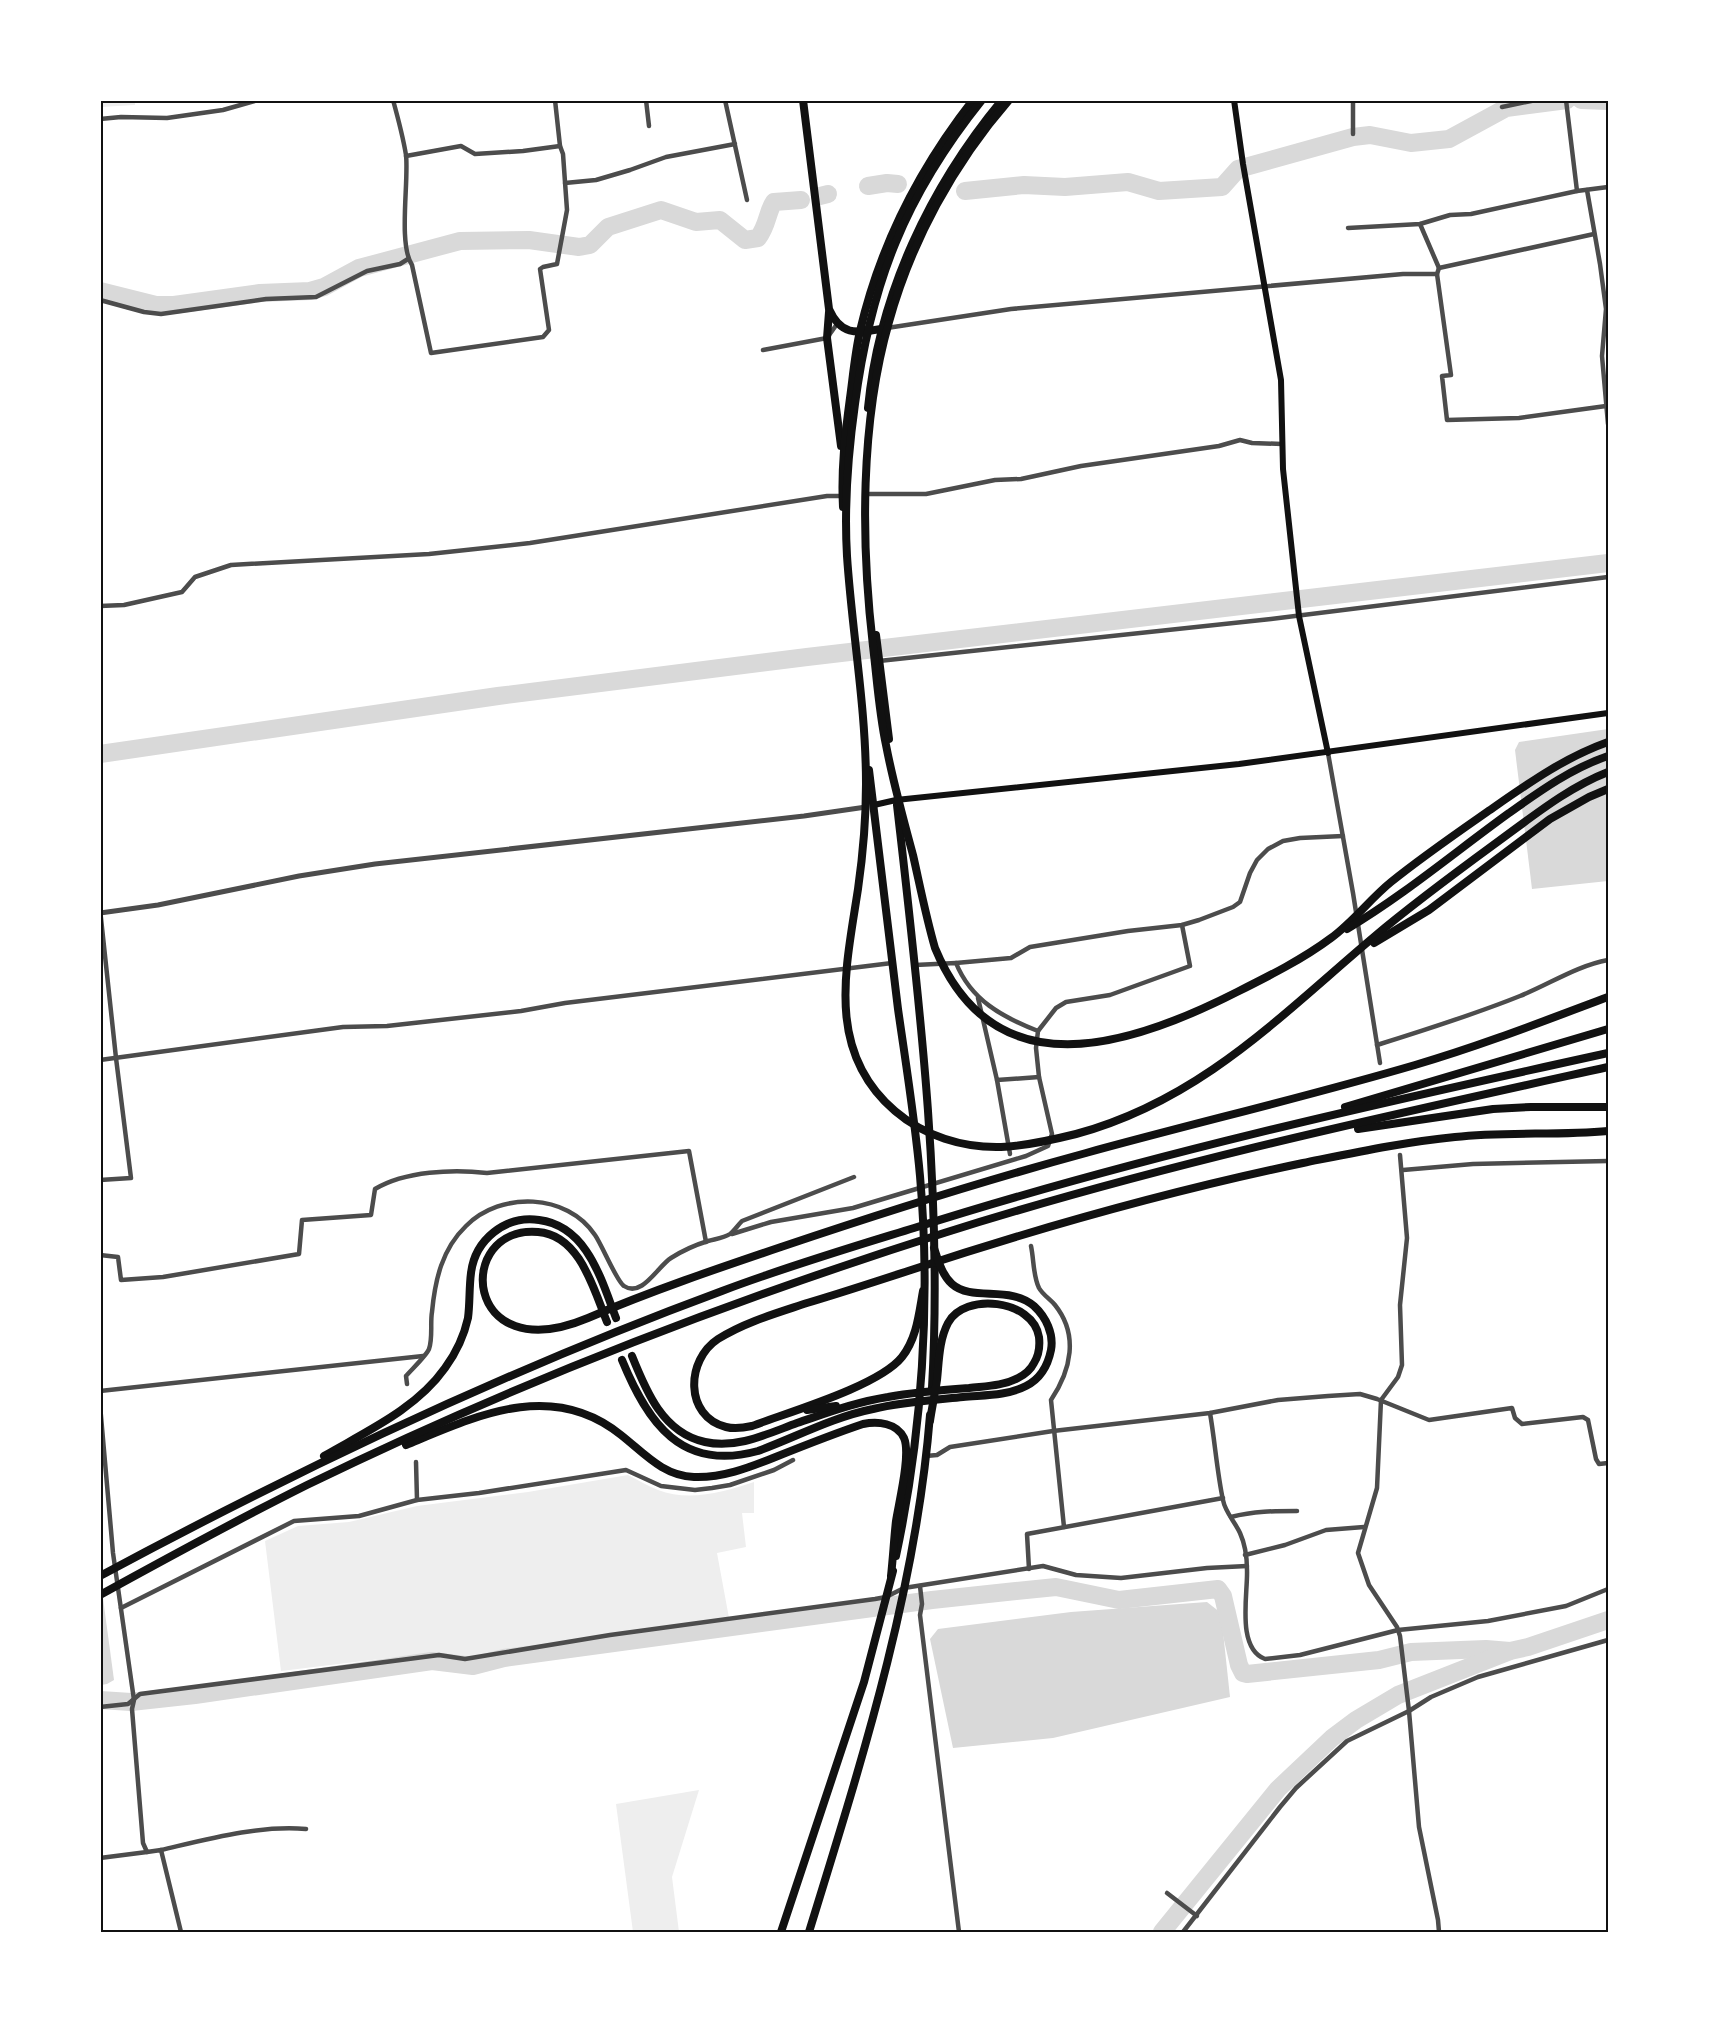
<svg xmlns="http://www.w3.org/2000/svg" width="1709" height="2033" font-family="'PT Sans Narrow',sans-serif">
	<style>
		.green { fill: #eee }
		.water { fill: #d9d9d9 }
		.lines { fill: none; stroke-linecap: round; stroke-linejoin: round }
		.river { stroke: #d9d9d9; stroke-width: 18 }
		.minor { stroke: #4c4c4c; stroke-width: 4.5 }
		.tertiary { stroke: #4c4c4c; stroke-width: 5 }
		.secondary { stroke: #111; stroke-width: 6 }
		.trunk { stroke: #111; stroke-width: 8 }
		.motorway { stroke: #111; stroke-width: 8 }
		.neatline { fill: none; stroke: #111; stroke-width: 2 }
	</style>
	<rect width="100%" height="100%" fill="#fff"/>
	<!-- green -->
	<g class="green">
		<polygon points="101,100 135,101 135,105 101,107"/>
		<path d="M 628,1475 C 638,1480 648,1486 658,1490 C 689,1502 724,1492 754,1482 L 754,1513 L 742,1513 L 746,1547 L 717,1553 L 729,1618 L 527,1646 L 469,1657 L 421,1654 L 281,1671 L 265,1541 L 298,1526 L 349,1522 L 417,1506 L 528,1492 Z"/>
		<polygon points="699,1790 672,1877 679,1932 633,1932 616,1804"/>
	</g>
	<!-- water -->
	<g class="water">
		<polygon points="1608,729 1608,881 1532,889 1515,750 1519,742"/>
		<polygon points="100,1576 114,1680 107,1684 101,1685"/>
		<polygon points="1207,1602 1221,1613 1230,1697 1053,1738 953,1748 930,1639 938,1629 1071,1612"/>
	</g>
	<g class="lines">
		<!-- river -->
		<g class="river">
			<polyline points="1581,100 1608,101"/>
			<polyline points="868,186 887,183 898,184"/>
			<polyline points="965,191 1024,185 1065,187 1128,182 1159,191 1222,187 1238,169 1353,137 1370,135 1411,143 1449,139 1506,108 1567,100"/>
			<polyline points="820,196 828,194"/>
			<path d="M 100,291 L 156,305 L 174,305 L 260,293 L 310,291 L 324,287 L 359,268 L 460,241 L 529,240 L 579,247 L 590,245 L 608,227 L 661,210 L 696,222 L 720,220 L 745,240 L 758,238 C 768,225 767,212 774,202 L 801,200"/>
			<polyline points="100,754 498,696 807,657 1608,563"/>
			<polyline points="100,1700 131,1702 195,1695 432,1661 473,1666 504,1658 932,1600 1016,1591 1056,1587 1119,1600 1218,1589 1223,1596 1239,1665 1243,1673 1247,1674 1379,1660 1411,1652 1486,1649 1510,1651"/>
			<polyline points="1162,1932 1278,1789 1332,1738 1356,1720 1398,1695 1510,1651 1528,1647 1608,1620"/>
		</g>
		<!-- minor -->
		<g class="minor">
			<path d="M 393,100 C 398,118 403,137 406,155 C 409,181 398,244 412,265 L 431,353 L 543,337 L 549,330 L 540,269 L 543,267 L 557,264 L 567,210 L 563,154 L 560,146 L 555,100"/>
			<polyline points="646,100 649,126"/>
			<polyline points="725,100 747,200"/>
			<polyline points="1353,100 1353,134"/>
			<polyline points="1566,100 1577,191"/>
			<polyline points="1502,107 1536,100"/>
			<polyline points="100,119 121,117 167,118 223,110 258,100"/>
			<polyline points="406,156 461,146 475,154 523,151 560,146"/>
			<polyline points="565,183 596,180 630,170 666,157 735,144"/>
			<polyline points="1587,190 1600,264 1606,309 1602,356 1608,424"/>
			<polyline points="1420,224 1439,268"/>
			<polyline points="1348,228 1420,224 1450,215 1471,214 1577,191 1608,187"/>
			<polyline points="1437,274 1451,375 1442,376 1447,420 1519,418 1606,406"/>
			<polyline points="100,300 144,312 161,314 266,299 316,297 367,271 400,264 408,259"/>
			<polyline points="887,328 1011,309 1403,274 1437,274 1439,268 1594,234"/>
			<polyline points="763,350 827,338 837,324"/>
			<polyline points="865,494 926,494 995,480 1021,479 1081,466 1219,446 1240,440 1252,443 1282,444"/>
			<polyline points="100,606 124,605 182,592 195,577 231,565 429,554 530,543 827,496 842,496"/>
			<polyline points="879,661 1271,619 1608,577"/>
			<polyline points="1328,753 1353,893 1380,1063"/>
			<polyline points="100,909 116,1058 131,1178 100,1180"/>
			<polyline points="956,963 1011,958 1030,947 1128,931 1182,925 1199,920 1233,907 1240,902 1250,873 1257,860 1268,849 1283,841 1300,838 1343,836"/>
			<polyline points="978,998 997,1080 1039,1077"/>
			<polyline points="1038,1031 1056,1008 1066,1002 1110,995 1190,966 1182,925"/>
			<path d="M 1377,1045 C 1425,1030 1473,1015 1520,996 C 1550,984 1576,966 1608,960"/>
			<polyline points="100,1060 343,1027 387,1026 521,1011 565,1003 892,963"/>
			<polyline points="997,1080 1010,1154"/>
			<polyline points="1400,1155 1407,1238 1400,1305 1402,1365 1398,1377 1381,1400 1377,1488 1358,1553 1369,1585 1397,1627 1400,1636 1409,1711 1419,1827 1438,1920 1439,1932"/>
			<polyline points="1403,1170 1473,1164 1608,1161"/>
			<path d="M 732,1234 L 771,1222 L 853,1208 L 1026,1156 L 1048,1146 L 1052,1134 L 1039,1077 L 1036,1048 L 1038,1031 C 1002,1017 971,1000 956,963 L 915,965"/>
			<path d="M 1031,1246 C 1034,1260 1033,1276 1039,1288 C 1043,1295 1050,1299 1055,1305 C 1079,1335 1071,1370 1051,1400 L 1064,1527"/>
			<path d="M 100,1255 L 118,1257 L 121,1280 L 163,1277 L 299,1254 L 302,1220 L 371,1215 L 375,1189 C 405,1171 453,1169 487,1173 L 689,1151 L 706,1242"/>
			<path d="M 407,1384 L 406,1376 C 411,1370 427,1355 429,1349 C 433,1338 430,1323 432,1312 C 435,1280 442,1249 466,1226 C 501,1191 567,1193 595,1235 C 602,1245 617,1282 624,1286 C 642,1298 658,1266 671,1258 C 682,1251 695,1245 708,1241 C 715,1239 724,1238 730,1234 C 734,1231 738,1225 742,1221 L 854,1177"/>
			<polyline points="100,1391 423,1356"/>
			<polyline points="100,1405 113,1553 134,1700 132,1709 143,1843 147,1852 161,1850 181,1932"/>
			<path d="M 1210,1413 C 1215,1442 1217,1472 1223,1500 C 1225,1512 1235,1522 1240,1533 C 1245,1544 1247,1558 1247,1570 C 1248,1594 1236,1648 1265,1659 L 1300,1655 L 1398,1630 L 1488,1621 L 1566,1606 L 1608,1589"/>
			<polyline points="926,1456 937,1455 950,1447 1053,1431 1210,1413 1278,1400 1328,1396 1360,1394 1377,1399 1429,1420 1512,1408 1515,1418 1522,1424 1583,1417 1588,1420 1596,1459 1599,1464 1608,1463"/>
			<polyline points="416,1462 417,1500"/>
			<path d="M 1231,1517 C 1254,1511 1274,1511 1297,1511"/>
			<polyline points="1245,1555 1285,1545 1326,1530 1364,1527"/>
			<polyline points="1029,1569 1027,1534 1223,1498"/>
			<polyline points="920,1586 922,1604 920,1615 959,1932"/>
			<polyline points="121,1608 294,1521 359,1516 417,1500 479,1493 626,1470 661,1486 695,1490 712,1488 730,1485 774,1470 793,1460"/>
			<polyline points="100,1707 128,1704 140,1694 439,1655 465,1659 610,1635 875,1599 886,1597 904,1588 1043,1566 1076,1575 1121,1578 1207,1568 1247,1566"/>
			<path d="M 161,1850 C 208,1839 258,1825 306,1829"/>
			<polyline points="100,1858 147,1852"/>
			<polyline points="1167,1893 1197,1916"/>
			<polyline points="1183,1932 1280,1807 1296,1788 1347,1741 1409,1711 1431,1697 1478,1677 1608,1640"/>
		</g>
		<!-- tertiary -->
		<polyline class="tertiary" points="100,913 158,905 299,876 375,864 804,816 866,807"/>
		<!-- secondary -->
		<g class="secondary">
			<polyline points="1234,100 1243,164 1281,380 1283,469 1299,616 1328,753"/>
			<polyline points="874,805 896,800 1239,764 1608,713"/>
		</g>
		<!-- trunk -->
		<g class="trunk">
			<path d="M 803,100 L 829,309 C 841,336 856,333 881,329"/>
			<polyline points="829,312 827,338 841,446"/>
			<path d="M 868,408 C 879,294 930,187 1002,100"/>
			<path d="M 843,507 C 841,470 845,435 850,398 C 853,376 855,353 860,331 C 880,245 919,169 973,100"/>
			<polyline points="876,635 889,739"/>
			<path d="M 869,770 C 878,849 888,929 898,1009 C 906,1065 915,1120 920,1176 C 931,1301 922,1434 896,1556"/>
			<path d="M 897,805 C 919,998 943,1193 932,1388"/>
			<polyline points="781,1932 864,1682 893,1571"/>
			<path d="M 809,1932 C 861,1763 916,1592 930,1415"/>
		</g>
		<!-- motorway -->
		<g class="motorway">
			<path d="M 982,100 C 905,196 871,283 855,404 C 848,454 844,505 847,556 C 852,632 866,707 866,784 C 866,819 863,854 858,889 C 846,968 825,1051 895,1111 C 924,1136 963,1148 1001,1147 C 1026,1146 1052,1140 1076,1134 C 1201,1100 1280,1016 1375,936 C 1414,903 1455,873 1496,843 C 1532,817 1567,788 1608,772"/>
			<path d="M 1009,100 C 954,163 911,242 889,322 C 860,423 861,543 873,646 C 877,679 879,712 886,745 C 893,782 903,818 913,855 C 920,886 926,917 935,948 C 994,1091 1129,1047 1237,992 C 1269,976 1303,959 1331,938 C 1353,922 1370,899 1391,882 C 1422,857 1454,835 1487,812 C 1526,785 1563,758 1608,742"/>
			<path d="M 1347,929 C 1404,895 1455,852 1509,813 C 1540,791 1572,768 1608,756"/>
			<polyline points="1374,943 1429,910 1550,819 1589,797 1608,789"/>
			<polyline points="1345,1107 1608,1029"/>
			<polyline points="1358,1129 1493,1109 1531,1107 1608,1107"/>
			<path d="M 923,1291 C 919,1313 917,1338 902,1357 C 879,1386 789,1412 752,1426 C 743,1428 734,1429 726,1427 C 684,1416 686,1360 718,1339 C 745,1322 777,1313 807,1303 C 841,1293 874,1282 908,1271 C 1038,1228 1169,1191 1303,1163 C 1353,1153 1404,1142 1455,1137 C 1506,1131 1557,1136 1608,1131"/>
			<path d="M 607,1322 C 594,1290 580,1235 538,1232 C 454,1225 462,1371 588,1318 C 651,1291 716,1269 781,1247 C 882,1213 983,1181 1086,1153 C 1195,1123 1306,1097 1415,1065 C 1480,1046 1544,1021 1608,997"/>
			<path d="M 632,1356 C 646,1391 663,1433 705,1442 C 737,1449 767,1434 797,1423 C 827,1413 856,1402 888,1397 C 915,1392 942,1390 969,1388 C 985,1386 1003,1386 1018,1378 C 1024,1375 1031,1369 1034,1363 C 1039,1355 1040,1346 1039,1337 C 1033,1299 964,1292 948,1323 C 939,1340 939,1361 937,1380 C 935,1394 932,1407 930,1421"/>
			<path d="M 622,1360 C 648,1423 681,1472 758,1451 C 796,1437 833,1417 873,1409 C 902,1402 933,1400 963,1397 C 983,1395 1007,1396 1026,1386 C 1040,1379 1048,1365 1051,1350 C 1054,1334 1046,1317 1034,1306 C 1010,1285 972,1302 952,1284 C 942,1275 938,1260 934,1248"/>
			<polyline points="807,1410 836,1406"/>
			<path d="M 406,1445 C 476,1416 552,1379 621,1435 C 644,1453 663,1476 694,1477 C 722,1478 748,1468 773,1458 C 803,1446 833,1434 863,1424 C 878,1421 897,1423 904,1438 C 911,1454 899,1502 896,1521 C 894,1539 893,1558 891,1576"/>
			<path d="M 324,1456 C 367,1431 416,1409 445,1368 C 456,1353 464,1336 468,1318 C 470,1303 469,1288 471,1273 C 475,1240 505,1215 539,1220 C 587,1226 601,1279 616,1318"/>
			<path d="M 100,1576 C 301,1468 508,1370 722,1291 C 785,1267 849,1248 914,1228 C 1141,1156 1375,1104 1608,1053"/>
			<path d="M 100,1595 C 169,1557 237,1520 307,1485 C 512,1385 726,1302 944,1233 C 1162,1164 1386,1116 1608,1067"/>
		</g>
	</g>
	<!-- border -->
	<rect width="1709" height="2033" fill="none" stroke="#ffffff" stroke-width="204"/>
	<rect x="102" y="102" width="1505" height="1829" class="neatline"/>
</svg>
